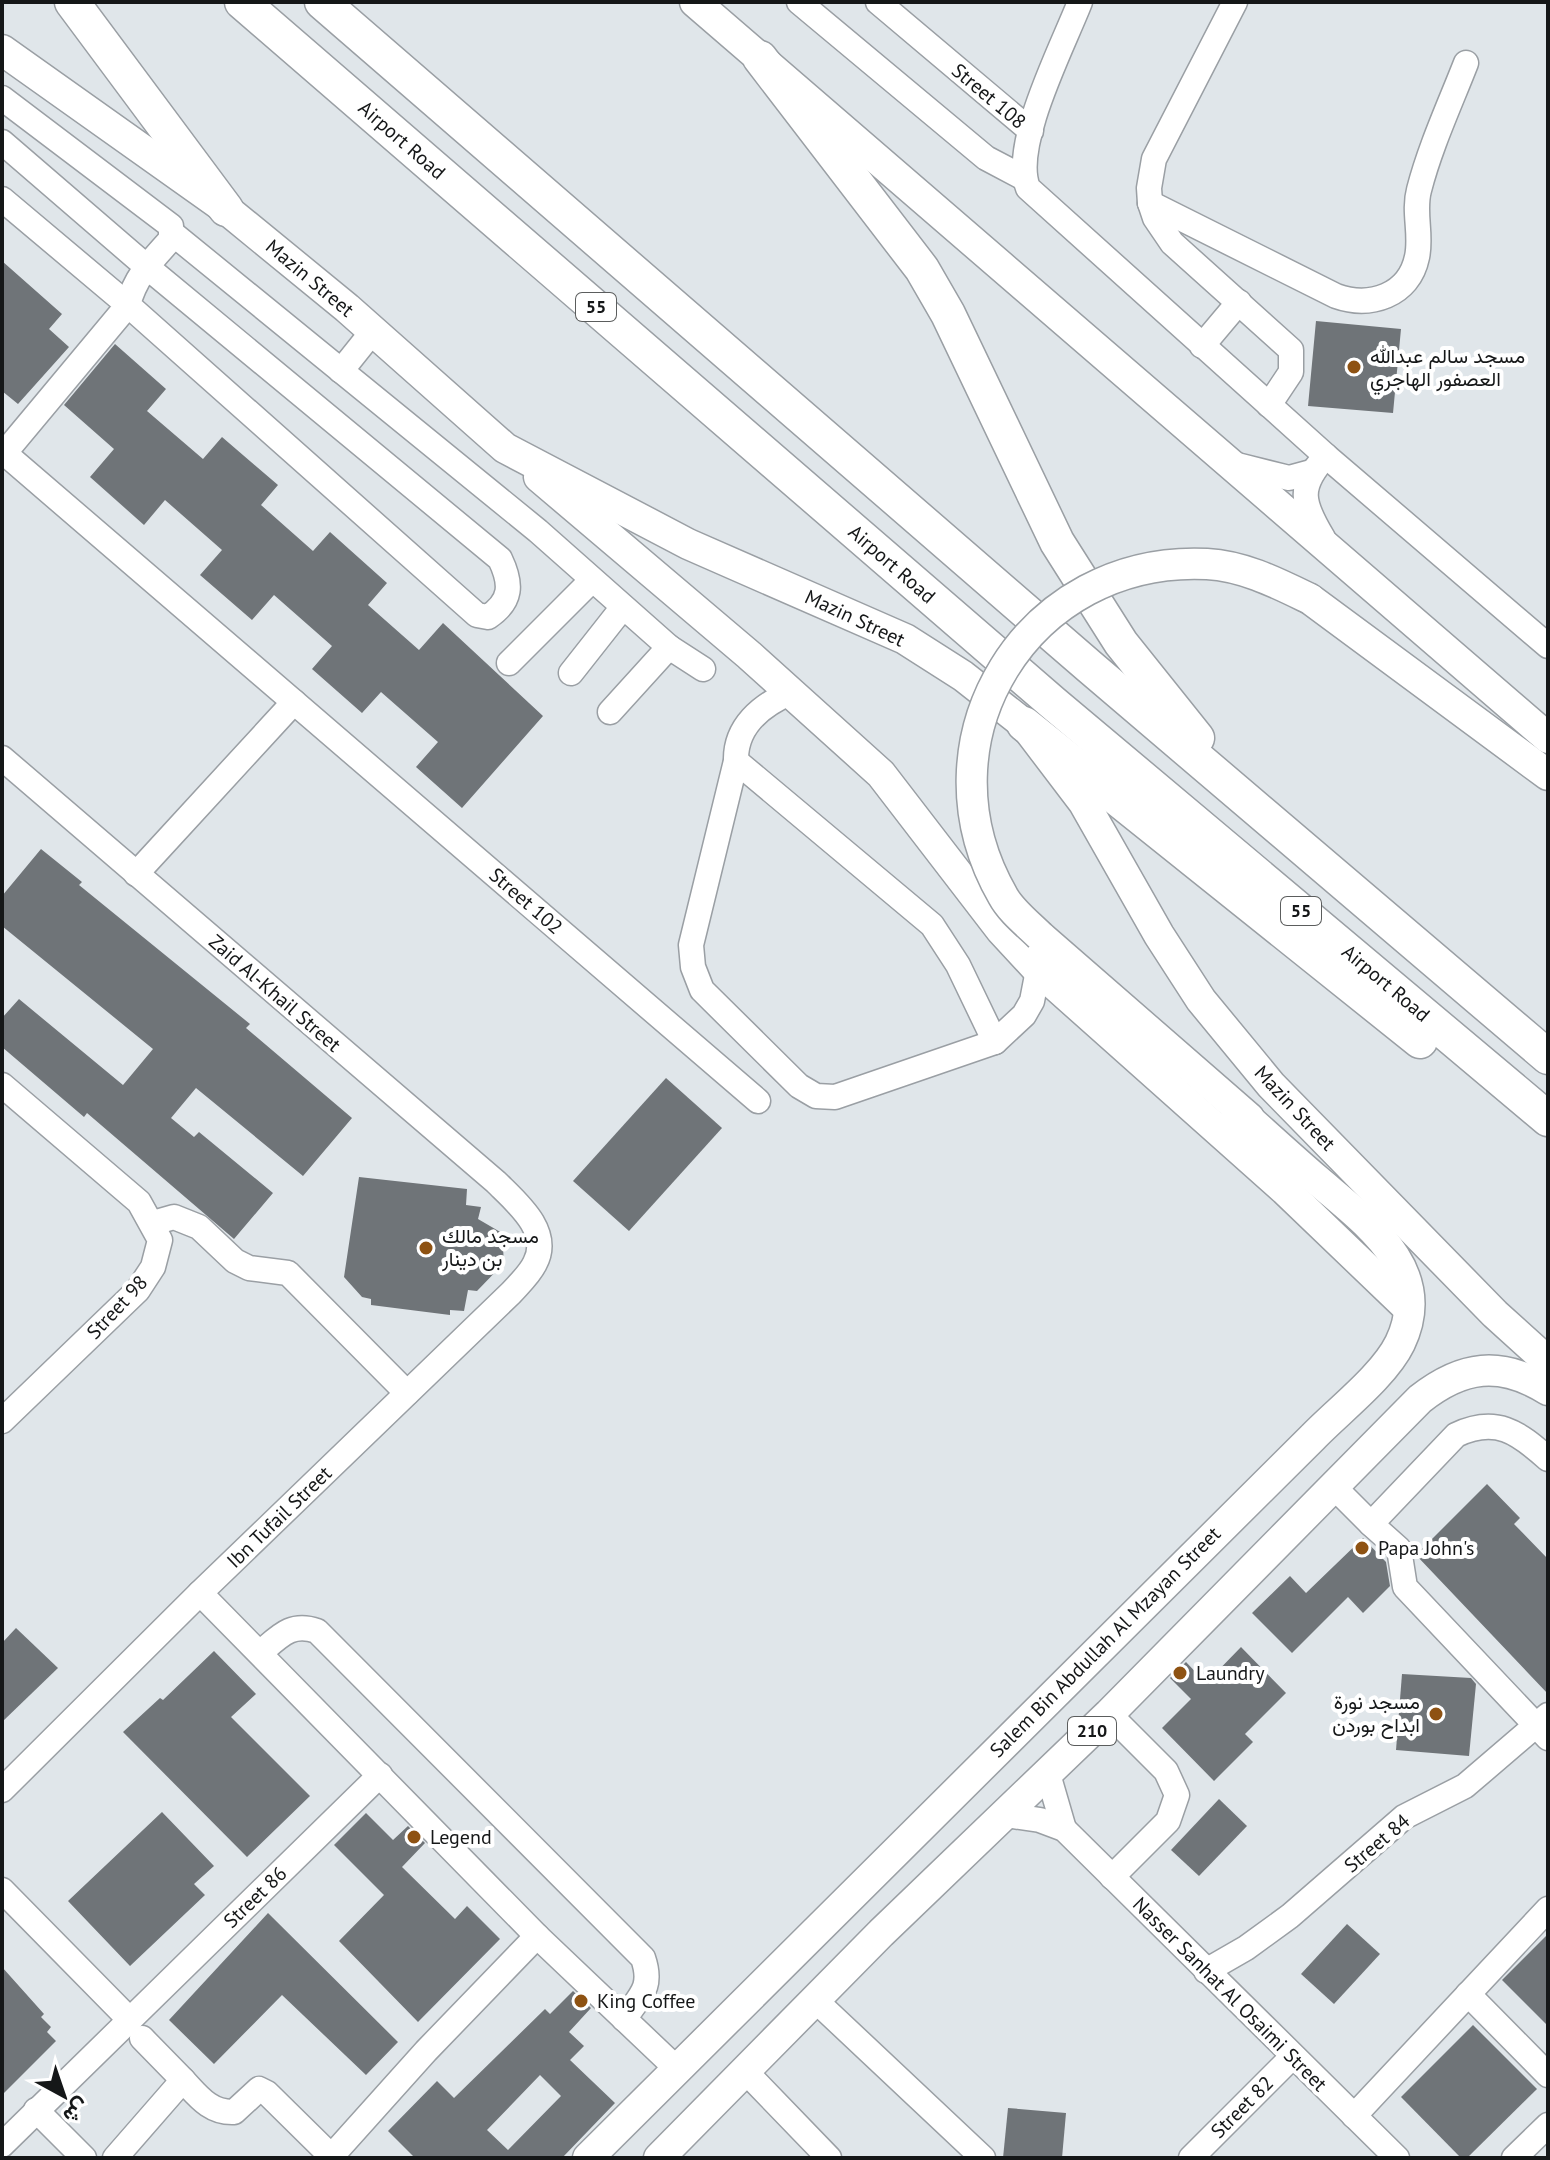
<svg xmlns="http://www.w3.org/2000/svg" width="1550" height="2160" font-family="'PT Sans',Vazirmatn,sans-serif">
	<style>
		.building { fill: #6f7478; fill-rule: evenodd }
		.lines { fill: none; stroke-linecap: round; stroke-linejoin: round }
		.minor-casing { stroke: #9a9fa4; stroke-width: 27 }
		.major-casing { stroke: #9a9fa4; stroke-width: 33 }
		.highway-casing { stroke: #9a9fa4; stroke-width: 37 }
		.minor { stroke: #fff; stroke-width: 24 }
		.major { stroke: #fff; stroke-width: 30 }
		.highway { stroke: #fff; stroke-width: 34 }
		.major-bridge-casing { stroke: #9a9fa4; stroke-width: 33; stroke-linecap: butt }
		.major-bridge { stroke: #fff; stroke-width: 30 }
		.poi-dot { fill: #8e5212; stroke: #fff; stroke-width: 3 }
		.labels { text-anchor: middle; stroke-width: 8; stroke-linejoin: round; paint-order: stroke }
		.shield { fill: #fff; stroke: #5b5d5d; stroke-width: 2 }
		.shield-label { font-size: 18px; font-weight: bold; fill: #151718 }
		.street-label { font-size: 20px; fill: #151718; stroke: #fff }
		.poi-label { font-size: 20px; fill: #151718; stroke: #fff; text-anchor: start }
	</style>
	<rect width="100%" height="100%" fill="#e0e6ea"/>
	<!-- building -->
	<g class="building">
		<polygon points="2,261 62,314 49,329 69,347 18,404 2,391"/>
		<polygon points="1316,321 1401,329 1393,413 1308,406"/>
		<polygon points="115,344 166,389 147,411 203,459 222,437 278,485 261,505 313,551 330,532 387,583 368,605 419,650 443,623 543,716 462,808 416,767 438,742 381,692 362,713 312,669 332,646 274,595 252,620 200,575 222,550 165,500 144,525 90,477 114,449 64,405"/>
		<polygon points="41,849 82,882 79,885 250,1024 246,1028 352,1118 303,1176 196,1088 171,1118 194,1137 199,1132 273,1193 234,1239 87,1113 84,1117 2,1047 2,1018 19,999 123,1085 153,1049 2,926 2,896"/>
		<polygon points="666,1078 722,1128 629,1231 573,1181"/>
		<polygon points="359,1177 467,1189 466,1205 481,1207 478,1219 502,1233 504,1263 477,1291 468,1290 464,1311 450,1310 450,1315 371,1305 371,1299 362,1297 344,1277"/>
		<polygon points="1487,1484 1520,1518 1514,1524 1548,1559 1548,1694 1416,1555"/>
		<polygon points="1363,1538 1386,1562 1390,1586 1363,1613 1348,1597 1292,1653 1252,1613 1290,1576 1306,1593"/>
		<polygon points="16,1628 58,1668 2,1722 2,1643"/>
		<polygon points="1241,1647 1286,1693 1245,1734 1253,1742 1214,1781 1162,1728 1191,1699 1170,1678 1186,1662 1206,1683"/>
		<polygon points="214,1651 256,1694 231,1717 310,1796 247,1857 123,1732 160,1698 163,1700"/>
		<polygon points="1402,1674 1471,1678 1476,1684 1469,1756 1396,1750"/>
		<polygon points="1219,1799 1247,1826 1199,1876 1171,1850"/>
		<polygon points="162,1812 214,1866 194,1884 205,1895 130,1966 68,1901"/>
		<polygon points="366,1813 393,1840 408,1826 425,1843 402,1867 455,1919 467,1906 500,1939 418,2022 339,1941 384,1895 334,1845"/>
		<polygon points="268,1913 398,2042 366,2075 282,1995 214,2064 169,2020"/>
		<polygon points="1347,1924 1380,1954 1334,2004 1301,1974"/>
		<polygon points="1548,1934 1548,2026 1502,1980"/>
		<polygon points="2,1967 44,2014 41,2017 51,2027 47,2032 56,2041 2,2095"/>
		<path d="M 573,1991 L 591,2008 L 569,2032 L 584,2046 L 570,2060 L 615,2103 L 562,2158 L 415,2158 L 388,2131 L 437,2081 L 454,2098 L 545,2009 L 550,2014 ZM 540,2075 L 561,2096 L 508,2150 L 487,2130 Z"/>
		<polygon points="1473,2025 1537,2089 1467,2158 1461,2158 1401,2097"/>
		<polygon points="1008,2108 1066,2113 1062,2158 1003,2158"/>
	</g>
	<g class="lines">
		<!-- minor casing -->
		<g class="minor-casing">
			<g id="minor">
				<polyline points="799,2 986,158 1024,178"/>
				<polyline points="878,2 1031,131"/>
				<path d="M 1080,2 C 1063,46 1011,145 1028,188 L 1326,456 L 1548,646"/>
				<polyline points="1235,2 1154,159 1149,188 1150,203 1155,218 1172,243 1291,350 1291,372 1269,405"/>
				<path d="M 2,98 L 171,226 L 171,239 C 152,260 135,277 128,305 L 477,615 L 488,617 C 512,601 512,584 500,559 L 147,267 L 2,142"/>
				<polyline points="2,199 128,305 2,456"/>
				<path d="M 1150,203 L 1336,296 C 1370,308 1409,296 1417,257 C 1422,235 1413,212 1419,190 C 1430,147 1450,104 1466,63"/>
				<polyline points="172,233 538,531 669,647 703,669"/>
				<polyline points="1202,346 1239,302"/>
				<polyline points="341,371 373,331"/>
				<polyline points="2,451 758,1101"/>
				<polyline points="1233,464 1289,478 1311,472"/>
				<path d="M 1323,538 C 1302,503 1297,487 1326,456"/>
				<polyline points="509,663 591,581"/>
				<polyline points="571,673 623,607"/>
				<path d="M 792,692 C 761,705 735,727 736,761 L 691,945 L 693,967 L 702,990 L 799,1086 L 816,1096 L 835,1097 L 995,1042 L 1024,1015 L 1032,1001 L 1038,970"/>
				<polyline points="610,712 669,647"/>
				<path d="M 2,758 L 496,1182 C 516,1202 552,1231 535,1263 C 530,1274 519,1284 511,1293 L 200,1593 L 2,1790"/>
				<polyline points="736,761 932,925 958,965 995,1042"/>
				<polyline points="136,874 294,702"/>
				<polyline points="2,1085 139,1202 160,1240 153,1267 138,1290 2,1421"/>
				<polyline points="153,1223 174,1217 199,1227 235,1261 249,1268 288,1273 407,1393"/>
				<path d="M 1334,1487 L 1371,1524 L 1456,1435 C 1496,1416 1518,1432 1548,1459"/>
				<polyline points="1371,1524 1399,1549 1405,1587 1548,1738"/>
				<polyline points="200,1593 537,1936 677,2069"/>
				<path d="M 260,1653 C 280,1636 291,1622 317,1631 L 643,1958 C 653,1987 641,1995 624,2019"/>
				<polyline points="1109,1714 1166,1771 1177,1795 1168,1821 1112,1877"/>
				<polyline points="1048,1774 1064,1829"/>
				<polyline points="1006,1815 1040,1820 1064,1829 1397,2158"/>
				<polyline points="2,1890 129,2019"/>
				<polyline points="1206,1971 1246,1948 1290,1916 1404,1817 1465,1786 1548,1715"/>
				<polyline points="1468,1994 1548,2075"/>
				<polyline points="815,2000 983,2158"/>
				<polyline points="142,2038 183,2080"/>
				<polyline points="745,2071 829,2158"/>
				<polyline points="36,2110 84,2158"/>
				<polyline points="1354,2116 1548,1909"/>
				<polyline points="2,2145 380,1775"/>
				<path d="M 115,2158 L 183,2080 C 198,2096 210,2113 234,2112 L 259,2089 L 267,2093 L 331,2156"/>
				<polyline points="330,2158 426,2051 537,1936"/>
				<polyline points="1191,2158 1293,2056"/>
				<polyline points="1514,2158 1548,2125"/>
			</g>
		</g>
		<!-- major casing -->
		<g class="major-casing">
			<g id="major">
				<polyline points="695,2 1548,738"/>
				<polyline points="2,50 226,209 347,308 505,448 688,544 905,639 963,676 1024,724 1084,803 1159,935 1201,1000 1271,1085 1495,1314 1548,1362"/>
				<polyline points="539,477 749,655 881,774 1001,930 1038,970 1285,1190 1408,1308"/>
				<polyline points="1310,599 1548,775"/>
				<polyline points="1040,936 1249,1118"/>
				<path d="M 588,2158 L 1313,1437 C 1338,1411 1384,1376 1400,1343 C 1435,1270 1366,1222 1317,1180 C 1289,1156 1262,1131 1235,1107"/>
				<path d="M 659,2158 L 881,1933 L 1109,1714 L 1420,1399 C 1462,1366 1500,1360 1548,1390"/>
			</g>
		</g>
		<!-- highway casing -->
		<g class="highway-casing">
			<g id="highway">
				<polyline points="72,2 226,209"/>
				<polyline points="242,2 1053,703 1548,1119"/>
				<polyline points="322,2 1090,667 1548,1057"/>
				<polyline points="760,58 922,269 948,314 1057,542 1121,643 1197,738"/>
				<polyline points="1024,724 1420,1041"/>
			</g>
		</g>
		<!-- minor -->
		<use href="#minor" class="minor"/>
		<!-- major -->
		<use href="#major" class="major"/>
		<!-- highway -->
		<use href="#highway" class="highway"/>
		<!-- major-bridge casing -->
		<g class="major-bridge-casing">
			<path id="major-bridge" d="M 1040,936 C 1028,924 1011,911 1003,896 C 913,740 1028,555 1207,564 C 1244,566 1277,583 1310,599"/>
		</g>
		<!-- major-bridge -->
		<use href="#major-bridge" class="major-bridge"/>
	</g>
	<!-- markers -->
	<g class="poi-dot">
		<circle cx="1354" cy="367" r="8"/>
		<circle cx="426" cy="1248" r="8"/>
		<circle cx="1362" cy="1548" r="8"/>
		<circle cx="1180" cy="1673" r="8"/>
		<circle cx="1436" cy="1714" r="8"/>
		<circle cx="414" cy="1837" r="8"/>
		<circle cx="581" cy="2001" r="8"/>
	</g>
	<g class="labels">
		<!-- shield labels -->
		<g class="shield">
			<rect x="576" y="293" width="40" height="28" rx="6"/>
			<rect x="1281" y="897" width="40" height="28" rx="6"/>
			<rect x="1068" y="1717" width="48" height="28" rx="6"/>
		</g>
		<g class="shield-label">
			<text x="596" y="313">55</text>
			<text x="1301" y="917">55</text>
			<text x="1092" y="1737">210</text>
		</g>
		<!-- street labels -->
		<g class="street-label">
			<text transform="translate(989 96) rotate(40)" y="7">Street 108</text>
			<text transform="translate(402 140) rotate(41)" y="7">Airport Road</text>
			<text transform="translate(310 278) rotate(40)" y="7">Mazin Street</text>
			<text transform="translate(892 564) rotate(41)" y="7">Airport Road</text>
			<text transform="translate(855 618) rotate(25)" y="7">Mazin Street</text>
			<text transform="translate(526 901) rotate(41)" y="7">Street 102</text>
			<text transform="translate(1386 983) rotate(40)" y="7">Airport Road</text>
			<text transform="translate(275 993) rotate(41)" y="7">Zaid Al-Khail Street</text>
			<text transform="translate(1295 1108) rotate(47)" y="7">Mazin Street</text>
			<text transform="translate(117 1307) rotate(-47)" y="7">Street 98</text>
			<text transform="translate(279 1517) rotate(-44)" y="7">Ibn Tufail Street</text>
			<text transform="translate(1105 1642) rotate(-45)" y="7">Salem Bin Abdullah Al Mzayan Street</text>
			<text transform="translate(1377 1843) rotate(-40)" y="7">Street 84</text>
			<text transform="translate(255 1897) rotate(-44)" y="7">Street 86</text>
			<text transform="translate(1230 1994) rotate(45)" y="7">Nasser Sanhat Al Osaimi Street</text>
			<text transform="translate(1242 2107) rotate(-45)" y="7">Street 82</text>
		</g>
		<!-- poi labels -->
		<g class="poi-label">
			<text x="1370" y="363">مسجد سالم عبدالله<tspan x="1370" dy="23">العصفور الهاجري</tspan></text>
			<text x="442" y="1243">مسجد مالك<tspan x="442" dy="23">بن دينار</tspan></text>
			<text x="1378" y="1555">Papa John's</text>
			<text x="1196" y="1680">Laundry</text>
			<text x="1420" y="1709" text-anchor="end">مسجد نورة<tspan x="1420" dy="23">ابداح بوردن</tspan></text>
			<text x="430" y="1844">Legend</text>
			<text x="597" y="2008">King Coffee</text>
		</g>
	</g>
	<!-- border -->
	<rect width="1550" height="2160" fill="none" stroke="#151718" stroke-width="8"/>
	<!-- north arrow -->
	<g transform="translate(64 2096) rotate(140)" stroke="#ffffff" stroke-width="6" paint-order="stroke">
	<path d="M0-6L14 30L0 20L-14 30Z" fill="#151718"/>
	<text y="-12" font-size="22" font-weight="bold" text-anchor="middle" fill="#151718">ش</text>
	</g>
</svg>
